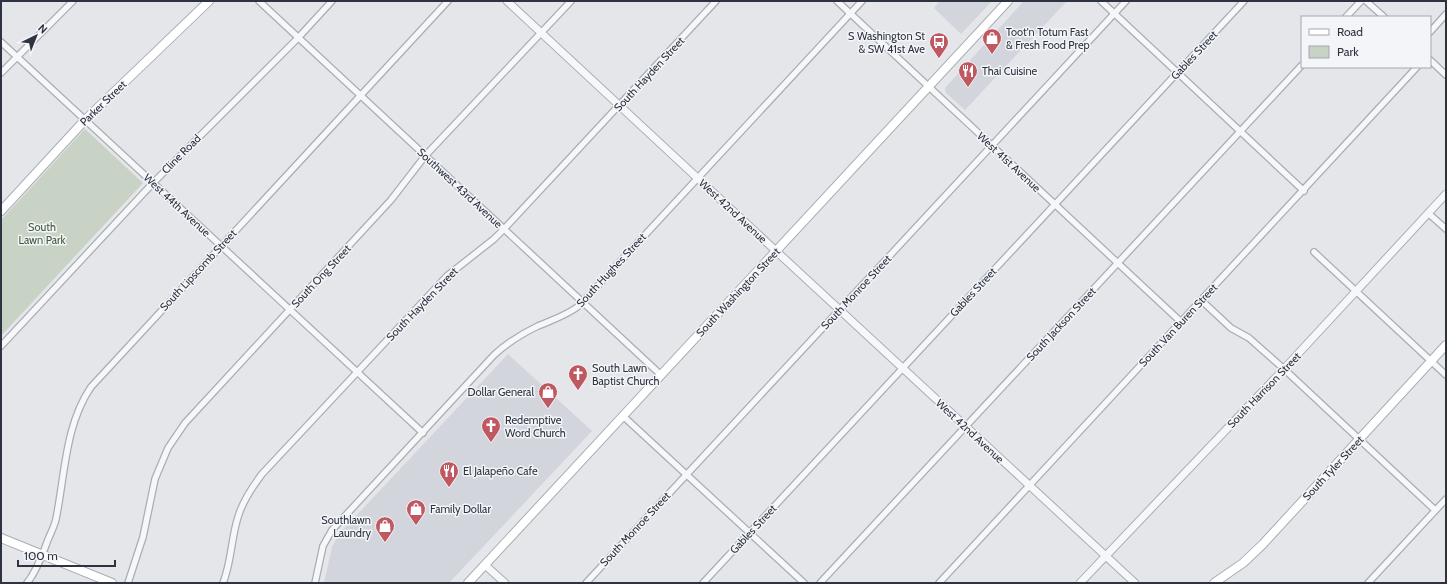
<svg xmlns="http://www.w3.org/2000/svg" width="1447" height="584" font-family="Cabin,sans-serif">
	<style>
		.built { fill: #d2d5dc }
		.green { fill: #c8d3c6 }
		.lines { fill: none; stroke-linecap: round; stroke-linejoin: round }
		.minor-casing { stroke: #a9adb4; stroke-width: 8 }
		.tertiary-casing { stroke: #a9adb4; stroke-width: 9 }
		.secondary-casing { stroke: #a9adb4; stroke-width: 10 }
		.minor { stroke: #f6f7f9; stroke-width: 5.5 }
		.tertiary { stroke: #f6f7f9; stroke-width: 7 }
		.secondary { stroke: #fff; stroke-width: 8 }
		.labels { text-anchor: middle; stroke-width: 3; stroke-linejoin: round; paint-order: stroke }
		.poi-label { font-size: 11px; fill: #2d3341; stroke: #f3f5f8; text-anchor: start }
		.street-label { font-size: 11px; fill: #2d3341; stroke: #f3f5f8 }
		.park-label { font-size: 11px; fill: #405b3c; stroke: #f3f5f8 }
	</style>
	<rect width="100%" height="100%" fill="#e4e6ea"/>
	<!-- built -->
	<g class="built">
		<polygon points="940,1 992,1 961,34 934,8"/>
		<polygon points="1024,1 1067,1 965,110 946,93 945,88"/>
		<polygon points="508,354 592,431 449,583 324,583 332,547 339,534"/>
	</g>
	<!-- green -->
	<polygon class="green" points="85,129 143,183 1,336 1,220"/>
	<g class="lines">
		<!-- minor casing -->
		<g class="minor-casing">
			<g id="minor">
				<polyline points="259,1 661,375"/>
				<polyline points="837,1 1181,322"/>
				<polyline points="1101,1 1304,191"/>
				<polyline points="1366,1 1384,17"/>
				<polyline points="1346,17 1361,1"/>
				<polyline points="1430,32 1446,14"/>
				<polyline points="1,42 423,433"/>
				<polyline points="1430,60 1446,75"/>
				<polyline points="1,73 73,1"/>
				<polyline points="1428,213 1446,229"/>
				<polyline points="1314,252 1446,375"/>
				<polyline points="1201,300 1231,328 1249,338 1284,369 1435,510"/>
				<polyline points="1,346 153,183 298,38 332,1"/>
				<polyline points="623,416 804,583"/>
				<path d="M 27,583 C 36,572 41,558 46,545 C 49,536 54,528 56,519 C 65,475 65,425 91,387 L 448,1"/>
				<polyline points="128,583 143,537 155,479 168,448 185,423 391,200 425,156 571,1"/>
				<path d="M 223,583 C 232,561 231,536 239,514 C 244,499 253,486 262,474 L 447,276 L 494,239 L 504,229 L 716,1"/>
				<path d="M 315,583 L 323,546 L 332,530 L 494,355 C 507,343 521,334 538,326 C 552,320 568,315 580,305 L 862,1"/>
				<polyline points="586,583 1126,1"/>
				<polyline points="703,583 1244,1"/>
				<polyline points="820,583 1302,65"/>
				<polyline points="939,583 1417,67"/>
				<polyline points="1368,583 1446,499"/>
			</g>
		</g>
		<!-- tertiary casing -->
		<g class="tertiary-casing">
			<g id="tertiary">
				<polyline points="507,1 776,251 1135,583"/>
				<polyline points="485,565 505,583"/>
				<polyline points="1080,583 1284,369 1446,194"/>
			</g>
		</g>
		<!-- secondary casing -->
		<g class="secondary-casing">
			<g id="secondary">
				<polyline points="1,211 85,120 209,1"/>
				<polyline points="1,538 112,583"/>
				<polyline points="468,583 1008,1"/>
				<polyline points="1214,583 1243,563 1263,544 1446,345"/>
			</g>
		</g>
		<!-- minor -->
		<use href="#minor" class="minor"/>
		<!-- tertiary -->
		<use href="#tertiary" class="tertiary"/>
		<!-- secondary -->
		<use href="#secondary" class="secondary"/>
	</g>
	<!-- icons -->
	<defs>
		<g id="shop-pin" transform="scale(1)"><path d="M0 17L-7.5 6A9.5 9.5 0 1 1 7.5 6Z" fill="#c05861" stroke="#f3f5f8"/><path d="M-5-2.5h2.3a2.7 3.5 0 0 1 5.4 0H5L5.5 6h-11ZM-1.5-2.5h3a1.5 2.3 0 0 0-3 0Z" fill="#fff"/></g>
		<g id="bus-pin" transform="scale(1)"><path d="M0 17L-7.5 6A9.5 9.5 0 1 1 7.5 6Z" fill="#c05861" stroke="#f3f5f8"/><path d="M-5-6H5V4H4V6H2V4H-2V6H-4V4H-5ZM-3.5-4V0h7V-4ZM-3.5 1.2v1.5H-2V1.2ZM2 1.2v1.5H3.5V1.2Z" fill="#fff"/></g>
		<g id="restaurant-pin" transform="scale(1)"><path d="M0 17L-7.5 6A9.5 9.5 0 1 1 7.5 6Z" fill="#c05861" stroke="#f3f5f8"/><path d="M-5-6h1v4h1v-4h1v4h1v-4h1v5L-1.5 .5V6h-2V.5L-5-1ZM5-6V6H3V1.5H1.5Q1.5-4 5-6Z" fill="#fff"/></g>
		<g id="church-pin" transform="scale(1)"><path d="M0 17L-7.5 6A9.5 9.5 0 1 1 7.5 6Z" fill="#c05861" stroke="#f3f5f8"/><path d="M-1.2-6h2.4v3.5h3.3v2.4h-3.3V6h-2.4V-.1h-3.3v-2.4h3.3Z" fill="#fff"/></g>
	</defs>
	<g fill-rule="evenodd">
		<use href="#shop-pin" x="992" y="38"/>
		<use href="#bus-pin" x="939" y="42"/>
		<use href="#restaurant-pin" x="968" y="71"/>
		<use href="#church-pin" x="578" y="374"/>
		<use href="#shop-pin" x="548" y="392"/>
		<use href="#church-pin" x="491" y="426"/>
		<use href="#restaurant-pin" x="449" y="471"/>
		<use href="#shop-pin" x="416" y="509"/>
		<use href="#shop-pin" x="385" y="526"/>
	</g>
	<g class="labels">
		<!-- poi labels -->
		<g class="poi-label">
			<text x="1006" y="36">Toot'n Totum Fast<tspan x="1006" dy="13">&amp; Fresh Food Prep</tspan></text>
			<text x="925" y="40" text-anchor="end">S Washington St<tspan x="925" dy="13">&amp; SW 41st Ave</tspan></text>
			<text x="982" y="75">Thai Cuisine</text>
			<text x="592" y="372">South Lawn<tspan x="592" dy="13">Baptist Church</tspan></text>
			<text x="534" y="396" text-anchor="end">Dollar General</text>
			<text x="505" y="424">Redemptive<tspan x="505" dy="13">Word Church</tspan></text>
			<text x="463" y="475">El Jalapeño Cafe</text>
			<text x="430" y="513">Family Dollar</text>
			<text x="371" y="524" text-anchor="end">Southlawn<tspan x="371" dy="13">Laundry</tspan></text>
		</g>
		<!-- street labels -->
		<g class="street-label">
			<text transform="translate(1194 55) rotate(-47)" y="4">Gables Street</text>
			<text transform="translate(649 74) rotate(-47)" y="4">South Hayden Street</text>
			<text transform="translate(103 103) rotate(-44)" y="4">Parker Street</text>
			<text transform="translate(181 154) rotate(-45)" y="4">Cline Road</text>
			<text transform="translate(1009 162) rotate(43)" y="4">West 41st Avenue</text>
			<text transform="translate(460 188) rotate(43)" y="4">Southwest 43rd Avenue</text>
			<text transform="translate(177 205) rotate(43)" y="4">West 44th Avenue</text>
			<text transform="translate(733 211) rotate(43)" y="4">West 42nd Avenue</text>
			<text transform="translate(198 270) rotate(-47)" y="4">South Lipscomb Street</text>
			<text transform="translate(611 270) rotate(-47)" y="4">South Hughes Street</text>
			<text transform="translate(321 276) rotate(-47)" y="4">South Ong Street</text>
			<text transform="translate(738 292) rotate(-47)" y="4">South Washington Street</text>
			<text transform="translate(856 292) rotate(-47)" y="4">South Monroe Street</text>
			<text transform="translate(973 292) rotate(-47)" y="4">Gables Street</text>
			<text transform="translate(422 304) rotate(-46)" y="4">South Hayden Street</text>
			<text transform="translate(1061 324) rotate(-47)" y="4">South Jackson Street</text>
			<text transform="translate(1178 325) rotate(-47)" y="4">South Van Buren Street</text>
			<text transform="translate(1264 390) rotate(-46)" y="4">South Harrison Street</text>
			<text transform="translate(970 431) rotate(43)" y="4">West 42nd Avenue</text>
			<text transform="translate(1333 468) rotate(-47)" y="4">South Tyler Street</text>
			<text transform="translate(635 529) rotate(-47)" y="4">South Monroe Street</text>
			<text transform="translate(753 529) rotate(-47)" y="4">Gables Street</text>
		</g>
		<!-- park labels -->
		<g class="park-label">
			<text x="42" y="231">South<tspan x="42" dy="13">Lawn Park</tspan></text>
		</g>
	</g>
	<!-- border -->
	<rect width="1447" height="584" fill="none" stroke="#2d3341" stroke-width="4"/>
	<!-- legend -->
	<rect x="1301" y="16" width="130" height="52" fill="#f3f5f8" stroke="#a4a7af"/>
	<rect x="1309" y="29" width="20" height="6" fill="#ffffff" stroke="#a4a7af"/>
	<text x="1337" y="36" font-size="12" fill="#2d3341">Road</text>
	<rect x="1309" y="46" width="20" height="12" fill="#c8d3c6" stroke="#a4a7af"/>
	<text x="1337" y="56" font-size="12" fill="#2d3341">Park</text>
	<!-- north arrow -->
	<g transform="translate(36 36) rotate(43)" stroke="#f3f5f8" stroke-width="3" paint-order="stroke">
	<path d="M0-3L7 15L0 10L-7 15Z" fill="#2d3341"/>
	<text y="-6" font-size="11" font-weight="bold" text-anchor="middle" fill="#2d3341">N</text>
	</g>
	<!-- scale -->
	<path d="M18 560v6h97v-6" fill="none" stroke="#2d3341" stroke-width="2"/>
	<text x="24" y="560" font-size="12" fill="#2d3341" stroke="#f3f5f8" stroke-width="3" paint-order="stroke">100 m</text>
</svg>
